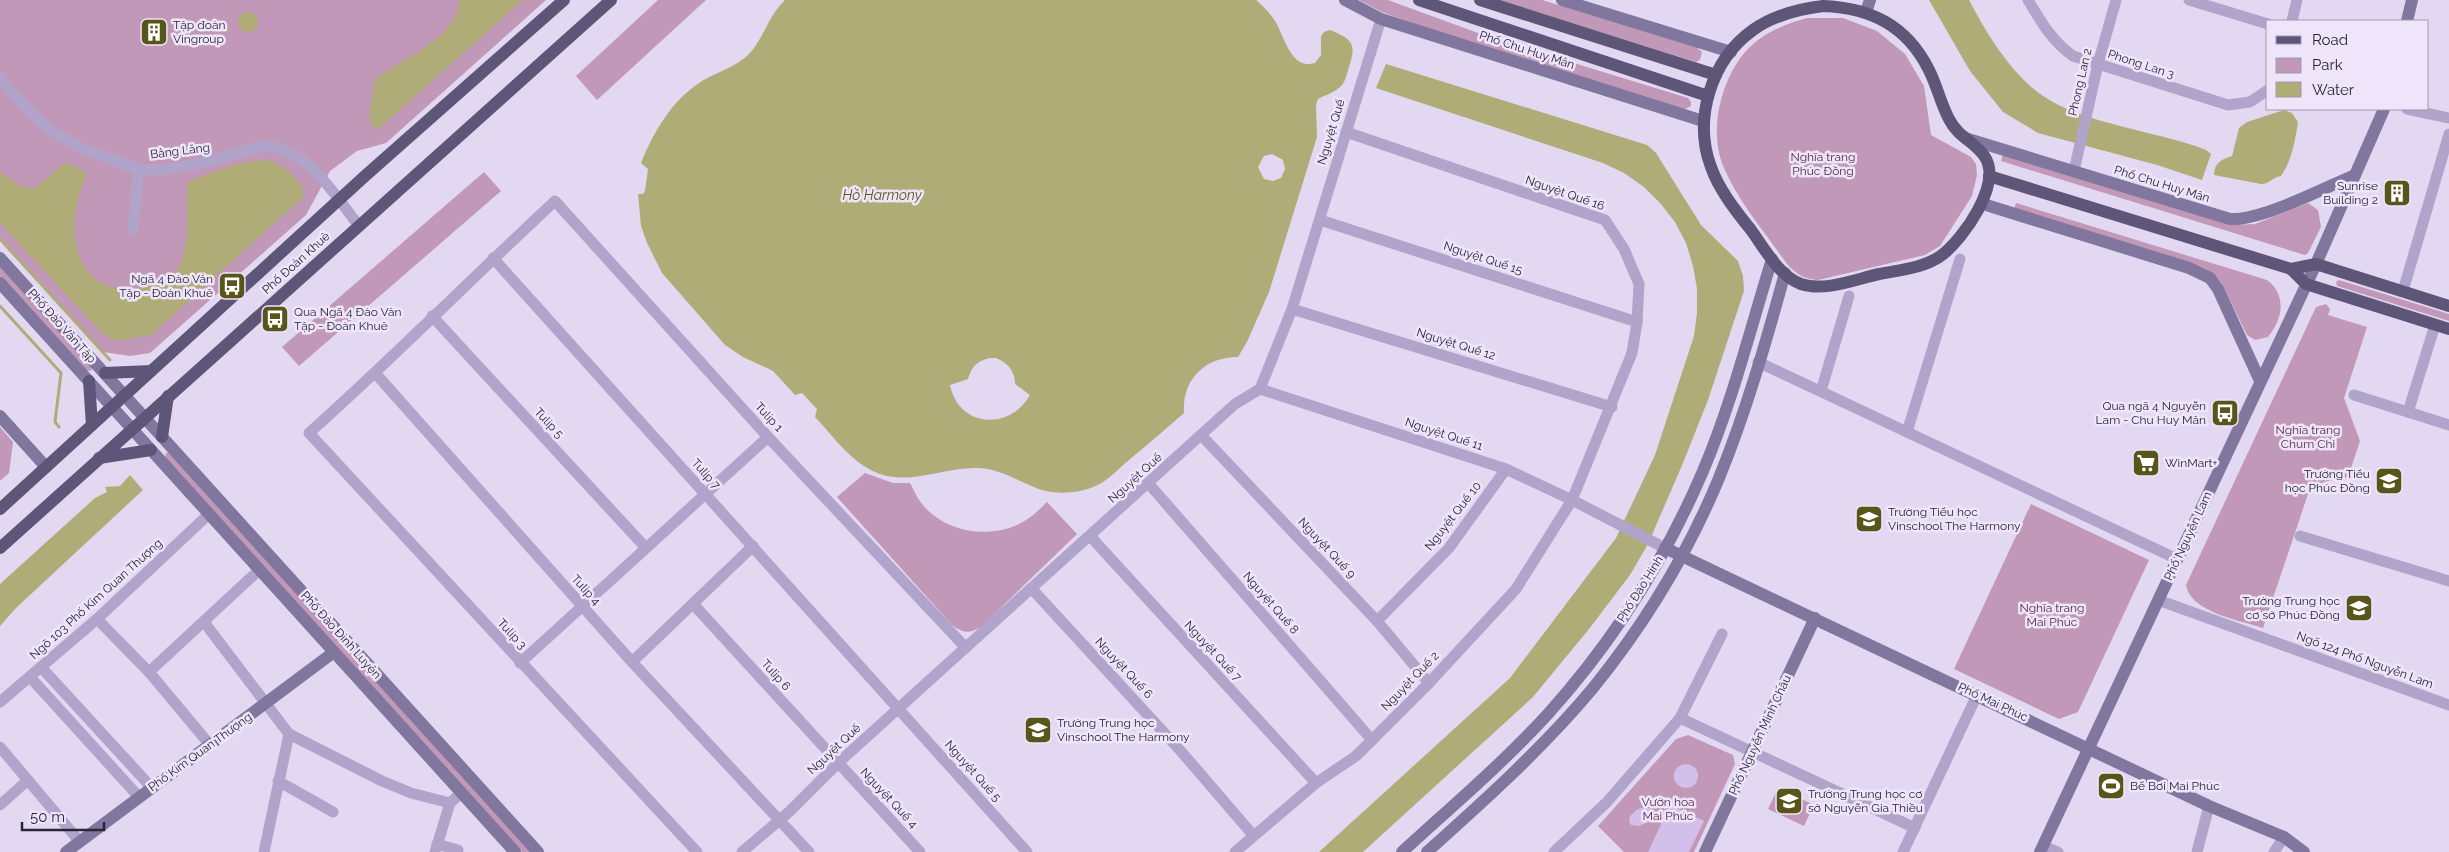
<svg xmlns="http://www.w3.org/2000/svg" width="2449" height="852" font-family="Raleway,sans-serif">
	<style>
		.green { fill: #c198b8 }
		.plaza { fill: #d2bfea }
		.water { fill: #b0ac77; fill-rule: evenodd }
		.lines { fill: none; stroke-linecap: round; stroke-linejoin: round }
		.stream { stroke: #b0ac77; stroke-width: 3 }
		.street { stroke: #b1a4ca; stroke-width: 11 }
		.secondary { stroke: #80769e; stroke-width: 12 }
		.primary { stroke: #5e5678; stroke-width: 12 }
		.labels { text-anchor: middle; stroke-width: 5; stroke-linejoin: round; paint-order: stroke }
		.poi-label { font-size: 12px; fill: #292635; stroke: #eee5fa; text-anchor: start }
		.street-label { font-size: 12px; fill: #292635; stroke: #eee5fa }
		.park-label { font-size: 12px; fill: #542949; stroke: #eee5fa }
		.water-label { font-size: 14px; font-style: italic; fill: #58551b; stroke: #eee5fa }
	</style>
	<rect width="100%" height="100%" fill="#e3d8f2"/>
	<!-- green -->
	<g class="green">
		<polygon points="0,0 546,0 386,143 357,151 330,171 306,215 150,353 130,356 103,352 0,237"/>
		<polygon points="658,0 706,0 597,100 576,76"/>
		<polygon points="1359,0 1388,0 1489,37 1688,98 1691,102 1691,106 1683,110 1462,41 1382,12"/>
		<polygon points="1498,0 1542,0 1696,47 1702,52 1700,60 1696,62"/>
		<path d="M 1807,18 L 1843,18 L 1877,31 L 1905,54 L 1924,86 L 1931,135 L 1971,157 L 1976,164 L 1977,175 L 1972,196 L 1940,246 L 1925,255 L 1818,280 C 1804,279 1796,274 1787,264 C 1766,234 1738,201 1724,168 C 1706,128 1724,65 1758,40 C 1773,29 1789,23 1807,18 Z"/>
		<polygon points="2003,154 2231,225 2255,224 2308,203 2318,210 2321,227 2308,253 2305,255 2001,161"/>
		<polygon points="484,172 501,191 299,366 282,347"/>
		<path d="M 2016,203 L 2267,280 C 2287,295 2283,319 2268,337 L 2255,340 L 2247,335 L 2221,282 L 2206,269 L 2014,209 Z"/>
		<polygon points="0,265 92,367 91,371 85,370 0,276"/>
		<polygon points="2339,280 2449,314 2449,321 2337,286 2336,282"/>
		<path d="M 2326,304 L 2330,309 L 2328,315 L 2367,327 L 2344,398 L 2360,441 L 2348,477 L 2311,485 L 2263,628 C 2239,620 2190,612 2186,585 L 2316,307 Z"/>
		<polygon points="0,427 13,442 9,473 0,481"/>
		<polygon points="166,453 169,453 531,852 522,852 165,458"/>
		<path d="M 865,473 L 893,483 L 910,483 C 914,490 917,498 922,504 C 945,533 991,540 1023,522 C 1032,517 1039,510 1047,502 L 1077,534 L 981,627 C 969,634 963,633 952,625 L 837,497 Z"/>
		<polygon points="2031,504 2149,560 2078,712 2059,719 1954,669"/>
		<polygon points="1688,735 1733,755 1735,764 1694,852 1624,852 1598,826 1676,739"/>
		<polygon points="1778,788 1814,805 1804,826 1768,809"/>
	</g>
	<!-- plaza -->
	<g class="plaza">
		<circle cx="1686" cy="776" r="12"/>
		<polygon points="1670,805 1704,821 1689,852 1648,852"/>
		<polygon points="1646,807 1653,810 1651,821 1639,826 1631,825 1629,822 1630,816 1638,809"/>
	</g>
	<!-- water -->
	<g class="water">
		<path d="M 459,0 L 523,0 L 377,130 L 369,120 L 375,79 C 400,60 459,38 459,0 Z"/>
		<path d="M 785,0 L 1256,0 C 1263,6 1270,13 1275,21 C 1284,35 1291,71 1315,63 L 1321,55 L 1321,36 L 1324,32 L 1330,30 C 1352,39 1357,43 1349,67 C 1347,73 1346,80 1342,85 C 1336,92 1325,95 1318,99 L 1316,105 L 1317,137 L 1269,292 L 1247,342 L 1238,357 C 1204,357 1182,380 1184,413 C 1166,429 1148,444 1129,460 C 1118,469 1107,482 1093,487 C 1077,494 1050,495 1034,487 C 1019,481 1004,472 988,469 C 951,463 916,486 880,474 C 852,464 834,437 815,417 L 817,409 L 802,393 L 795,395 L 773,371 L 743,357 L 725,345 L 662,273 L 647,243 L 641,226 L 638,194 L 643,194 L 645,191 L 648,169 L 641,163 C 654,131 672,100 702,81 C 717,72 736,67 749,54 C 764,38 768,16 785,0 ZM 1272,154 L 1283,160 L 1285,169 L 1281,178 L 1273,181 L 1264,179 L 1258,167 L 1264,156 ZM 996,358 C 1008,363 1015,371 1015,384 L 1030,395 C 1010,431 959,428 950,385 L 968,379 C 971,365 982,357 996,358 Z"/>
		<path d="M 1929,0 L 1969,0 C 1987,34 2011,74 2043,96 C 2070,114 2105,122 2136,130 C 2159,136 2184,141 2206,150 L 2211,154 L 2202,180 L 2157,165 L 2038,133 L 2003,112 L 1970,71 Z"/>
		<circle cx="248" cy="22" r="10"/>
		<polygon points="1386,64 1647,145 1656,153 1701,225 1738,261 1743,276 1744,291 1708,400 1683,463 1648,544 1630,575 1589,629 1533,697 1363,852 1319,852 1510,678 1616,538 1655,455 1694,336 1697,313 1697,289 1693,266 1686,243 1675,222 1660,203 1644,187 1624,173 1603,163 1376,88"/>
		<path d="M 2284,110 L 2292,113 L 2298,122 C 2295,141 2292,160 2281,176 C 2272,177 2270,184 2261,184 L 2214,175 C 2215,162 2221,160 2232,156 L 2239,128 L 2247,122 Z"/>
		<path d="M 66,162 L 87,173 C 78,197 70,221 77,247 C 79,257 85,270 93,277 C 114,297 161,292 178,268 C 190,252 187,202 187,182 C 208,175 251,155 272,162 C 285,166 294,177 302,186 L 303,197 L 151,335 L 116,341 L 104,335 L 0,223 L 0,172 L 19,185 L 34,189 Z"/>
		<polygon points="130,475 143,490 16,608 0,626 0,584 95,498 107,492 105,487 120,486"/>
	</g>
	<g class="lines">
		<!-- stream -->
		<g class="stream">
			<polyline points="0,239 110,360"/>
			<polyline points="0,306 61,373 55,422 59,427"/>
		</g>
		<!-- street -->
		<g class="street">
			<path d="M 2028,0 C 2041,22 2052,41 2073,56 L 2228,105 L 2250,102 L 2268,90"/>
			<polyline points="2189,0 2268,24"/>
			<polyline points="2292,21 2297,0"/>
			<path d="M 0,77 C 33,121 59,142 111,159 C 120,162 130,167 140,169 C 164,172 192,165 215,160 C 236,156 256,142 278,148 C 314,159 337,198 359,226"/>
			<polyline points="2407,109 2449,118"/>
			<polyline points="2074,171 2098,64 2116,0"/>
			<polyline points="1320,220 1637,322"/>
			<polyline points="133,229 139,169"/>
			<polyline points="493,258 1027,852"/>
			<polyline points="2403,291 2449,134"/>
			<polyline points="1292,309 1612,407"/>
			<polyline points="432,316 646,548"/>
			<polyline points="1758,362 2177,559"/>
			<polyline points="376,374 632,662 809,852"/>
			<polyline points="1260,389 1506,469 1572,500 1665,548"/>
			<polyline points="1821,391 1849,296"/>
			<polyline points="2354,395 2449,425"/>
			<polyline points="2408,412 2435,325"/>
			<polyline points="1907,432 1960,259"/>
			<polyline points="1202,436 1377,621 1429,683"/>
			<polyline points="1149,484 1372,740"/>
			<polyline points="1090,536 1316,783"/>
			<polyline points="2300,536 2449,581"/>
			<polyline points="1032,589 1179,749 1253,835"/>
			<polyline points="2158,600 2449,705"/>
			<polyline points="694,605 920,852"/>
			<polyline points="97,619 149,672 210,745"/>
			<polyline points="1377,621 1449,548 1506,469"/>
			<polyline points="204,622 289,734 382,781 411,793 450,803 461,793"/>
			<polyline points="1722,634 1680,718 1915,828"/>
			<polyline points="632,662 753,546"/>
			<polyline points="520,663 768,437"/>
			<polyline points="41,667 152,788"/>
			<polyline points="149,672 259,570"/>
			<polyline points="30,677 139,797"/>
			<polyline points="0,702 97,619 209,514"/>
			<polyline points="0,747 80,842"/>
			<polyline points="278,781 333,812"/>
			<polyline points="0,805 28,780"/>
			<polyline points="437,844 458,850"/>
			<polyline points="2043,846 2058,852"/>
			<polyline points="264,852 289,734"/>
			<polyline points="435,852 450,803"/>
			<path d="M 697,852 L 309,433 C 393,358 472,278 555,201 L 768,437 L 966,648"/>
			<polyline points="742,852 789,812 838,763 1235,404 1260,389 1292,309 1381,19"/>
			<polyline points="1235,852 1316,783 1356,756 1429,683 1516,589 1572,500 1632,353 1637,322 1639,284 1624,249 1605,220 1346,132"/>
			<polyline points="1554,852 1607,802 1680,718"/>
			<polyline points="1903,852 1977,695"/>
			<polyline points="2197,852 2209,806"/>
			<polyline points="2274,852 2284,837"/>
		</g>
		<!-- secondary -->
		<g class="secondary">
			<polyline points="1345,0 1381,19 1703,121"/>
			<polyline points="1562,0 1731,52"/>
			<polyline points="1866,12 1870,0"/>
			<polyline points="2407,21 2412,0"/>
			<path d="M 1965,138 L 2230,219 C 2261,221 2324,188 2355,175"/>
			<polyline points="1983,204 2189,268 2210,278 2218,289 2260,381"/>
			<polyline points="0,258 538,852"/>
			<polyline points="0,283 515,852"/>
			<polyline points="0,416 46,467"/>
			<polyline points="1665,548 2209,806 2284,837 2304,852"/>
			<polyline points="66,852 334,652"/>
			<path d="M 1402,852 C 1451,807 1502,764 1547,715 C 1612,643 1665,560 1703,471 C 1732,403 1750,330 1772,259"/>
			<path d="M 1427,852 C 1485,800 1543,748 1593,688 C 1644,625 1688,553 1719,478 C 1746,412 1766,342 1785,273"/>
			<polyline points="1705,852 1815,618"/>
			<polyline points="2040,852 2316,264 2384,109"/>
		</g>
		<!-- primary -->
		<g class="primary">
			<polyline points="1419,0 1708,96"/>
			<polyline points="1480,0 1716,75"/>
			<path d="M 1823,6 C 1872,8 1907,26 1929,70 C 1937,86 1941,104 1949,119 C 1959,139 1974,140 1985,157 C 2002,184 1964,238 1942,255 C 1925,268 1899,270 1879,274 C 1856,279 1825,292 1801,284 C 1779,276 1765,249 1751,230 C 1736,211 1719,190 1711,167 C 1693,119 1711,60 1753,30 C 1774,15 1798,9 1823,6 Z"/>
			<polyline points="1989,176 2291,269 2316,264 2449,306"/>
			<polyline points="2291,269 2306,284 2449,329"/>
			<polyline points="105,373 151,371"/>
			<polyline points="89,381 92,425"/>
			<polyline points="162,437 168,396"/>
			<polyline points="99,458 151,450"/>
			<polyline points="0,509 365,176 564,0"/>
			<polyline points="0,548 611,0"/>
		</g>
	</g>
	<!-- icons -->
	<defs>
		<g id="building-square" transform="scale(1.4375)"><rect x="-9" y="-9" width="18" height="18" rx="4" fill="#58551b" stroke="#eee5fa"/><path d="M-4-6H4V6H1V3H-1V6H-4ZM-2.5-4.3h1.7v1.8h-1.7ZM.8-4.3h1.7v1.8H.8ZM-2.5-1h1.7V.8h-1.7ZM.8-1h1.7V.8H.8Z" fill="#fff"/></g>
		<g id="bus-square" transform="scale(1.4375)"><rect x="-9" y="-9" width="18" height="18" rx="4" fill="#58551b" stroke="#eee5fa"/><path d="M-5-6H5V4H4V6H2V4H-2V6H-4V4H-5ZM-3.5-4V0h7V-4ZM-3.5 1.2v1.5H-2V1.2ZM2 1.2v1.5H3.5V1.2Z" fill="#fff"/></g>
		<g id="supermarket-square" transform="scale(1.4375)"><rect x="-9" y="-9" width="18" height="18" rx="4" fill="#58551b" stroke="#eee5fa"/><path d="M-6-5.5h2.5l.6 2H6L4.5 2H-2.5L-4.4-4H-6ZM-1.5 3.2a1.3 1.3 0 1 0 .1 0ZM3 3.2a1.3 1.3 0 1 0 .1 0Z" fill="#fff"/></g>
		<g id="school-square" transform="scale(1.4375)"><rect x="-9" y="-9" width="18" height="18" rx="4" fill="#58551b" stroke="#eee5fa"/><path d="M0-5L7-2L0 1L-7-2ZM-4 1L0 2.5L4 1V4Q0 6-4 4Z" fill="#fff"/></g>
		<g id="stadium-square" transform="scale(1.4375)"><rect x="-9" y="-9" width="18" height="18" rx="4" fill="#58551b" stroke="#eee5fa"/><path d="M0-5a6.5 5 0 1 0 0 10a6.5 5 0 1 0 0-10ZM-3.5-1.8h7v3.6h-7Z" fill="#fff"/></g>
	</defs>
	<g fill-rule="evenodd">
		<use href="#building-square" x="154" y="32"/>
		<use href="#building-square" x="2397" y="193"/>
		<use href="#bus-square" x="232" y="286"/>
		<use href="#bus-square" x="275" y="319"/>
		<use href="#bus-square" x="2225" y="413"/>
		<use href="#supermarket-square" x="2146" y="463"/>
		<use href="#school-square" x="2389" y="481"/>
		<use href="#school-square" x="1869" y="519"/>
		<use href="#school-square" x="2359" y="608"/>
		<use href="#school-square" x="1038" y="730"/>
		<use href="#stadium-square" x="2111" y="786"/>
		<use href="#school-square" x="1789" y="801"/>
	</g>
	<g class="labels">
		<!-- poi labels -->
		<g class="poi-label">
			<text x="173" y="29">Tập đoàn<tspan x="173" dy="14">Vingroup</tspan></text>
			<text x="2378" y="190" text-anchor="end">Sunrise<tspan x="2378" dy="14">Building 2</tspan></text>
			<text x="213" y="283" text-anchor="end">Ngã 4 Đào Văn<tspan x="213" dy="14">Tập - Đoàn Khuê</tspan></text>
			<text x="294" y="316">Qua Ngã 4 Đào Văn<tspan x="294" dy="14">Tập - Đoàn Khuê</tspan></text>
			<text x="2206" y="410" text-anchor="end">Qua ngã 4 Nguyễn<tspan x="2206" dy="14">Lam - Chu Huy Mân</tspan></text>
			<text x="2165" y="467">WinMart+</text>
			<text x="2370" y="478" text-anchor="end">Trường Tiểu<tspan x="2370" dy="14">học Phúc Đồng</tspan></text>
			<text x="1888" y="516">Trường Tiểu học<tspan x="1888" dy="14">Vinschool The Harmony</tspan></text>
			<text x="2340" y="605" text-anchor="end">Trường Trung học<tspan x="2340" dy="14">cơ sở Phúc Đồng</tspan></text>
			<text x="1057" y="727">Trường Trung học<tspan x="1057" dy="14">Vinschool The Harmony</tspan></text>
			<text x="2130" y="790">Bể Bơi Mai Phúc</text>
			<text x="1808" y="798">Trường Trung học cơ<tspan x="1808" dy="14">sở Nguyễn Gia Thiều</tspan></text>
		</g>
		<!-- street labels -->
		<g class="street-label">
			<text transform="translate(1527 50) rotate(18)" y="4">Phố Chu Huy Mân</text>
			<text transform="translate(2141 64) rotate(18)" y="4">Phong Lan 3</text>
			<text transform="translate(2080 82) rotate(-77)" y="4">Phong Lan 2</text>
			<text transform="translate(1331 132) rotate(-73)" y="4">Nguyệt Quế</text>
			<text transform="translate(180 151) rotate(-7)" y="4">Bằng Lăng</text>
			<text transform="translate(2162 184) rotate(17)" y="4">Phố Chu Huy Mân</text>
			<text transform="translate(1565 193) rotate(19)" y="4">Nguyệt Quế 16</text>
			<text transform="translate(1483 258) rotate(18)" y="4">Nguyệt Quế 15</text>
			<text transform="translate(296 263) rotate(-42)" y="4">Phố Đoàn Khuê</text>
			<text transform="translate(62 326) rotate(48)" y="4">Phố Đào Văn Tập</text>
			<text transform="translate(1456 344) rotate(17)" y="4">Nguyệt Quế 12</text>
			<text transform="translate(769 417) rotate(47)" y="4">Tulip 1</text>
			<text transform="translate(549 423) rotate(47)" y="4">Tulip 5</text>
			<text transform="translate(1444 434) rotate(18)" y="4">Nguyệt Quế 11</text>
			<text transform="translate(706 474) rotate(48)" y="4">Tulip 7</text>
			<text transform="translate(1135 478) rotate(-42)" y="4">Nguyệt Quế</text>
			<text transform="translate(1453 516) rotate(-52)" y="4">Nguyệt Quế 10</text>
			<text transform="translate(2188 536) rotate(-65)" y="4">Phố Nguyễn Lam</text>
			<text transform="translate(1327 548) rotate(47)" y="4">Nguyệt Quế 9</text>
			<text transform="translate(1640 589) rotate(-58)" y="4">Phố Đào Hinh</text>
			<text transform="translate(586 590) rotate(48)" y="4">Tulip 4</text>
			<text transform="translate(96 599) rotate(-42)" y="4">Ngõ 103 Phố Kim Quan Thượng</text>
			<text transform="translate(1271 603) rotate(49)" y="4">Nguyệt Quế 8</text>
			<text transform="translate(512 634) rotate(47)" y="4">Tulip 3</text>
			<text transform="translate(341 635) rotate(48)" y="4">Phố Đào Đình Luyện</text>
			<text transform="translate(1213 651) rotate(47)" y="4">Nguyệt Quế 7</text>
			<text transform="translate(2365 660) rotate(20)" y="4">Ngõ 124 Phố Nguyễn Lam</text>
			<text transform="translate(1124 668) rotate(47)" y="4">Nguyệt Quế 6</text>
			<text transform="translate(776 675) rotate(48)" y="4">Tulip 6</text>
			<text transform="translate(1410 681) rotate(-46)" y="4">Nguyệt Quế 2</text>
			<text transform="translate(1993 702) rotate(25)" y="4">Phố Mai Phúc</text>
			<text transform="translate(1760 735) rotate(-65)" y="4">Phố Nguyễn Minh Châu</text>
			<text transform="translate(834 749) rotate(-43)" y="4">Nguyệt Quế</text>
			<text transform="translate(200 752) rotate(-36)" y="4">Phố Kim Quan Thượng</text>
			<text transform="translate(973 771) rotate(48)" y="4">Nguyệt Quế 5</text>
			<text transform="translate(889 798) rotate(47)" y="4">Nguyệt Quế 4</text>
		</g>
		<!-- park labels -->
		<g class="park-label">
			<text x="1823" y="161">Nghĩa trang<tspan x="1823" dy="14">Phúc Đồng</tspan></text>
			<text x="2308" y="434">Nghĩa trang<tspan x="2308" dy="14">Chum Chi</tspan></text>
			<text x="2052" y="612">Nghĩa trang<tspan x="2052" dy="14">Mai Phúc</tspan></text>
			<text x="1668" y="806">Vườn hoa<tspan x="1668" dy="14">Mai Phúc</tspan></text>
		</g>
		<!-- water labels -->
		<g class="water-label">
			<text x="882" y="200">Hồ Harmony</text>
		</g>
	</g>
	<!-- legend -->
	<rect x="2266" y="20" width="162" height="90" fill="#eee5fa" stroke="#9f99ab"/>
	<rect x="2276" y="36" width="25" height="8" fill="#5e5678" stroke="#9f99ab"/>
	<text x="2312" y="45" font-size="15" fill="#292635">Road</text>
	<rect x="2276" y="58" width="25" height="15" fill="#c198b8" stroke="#9f99ab"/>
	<text x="2312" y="70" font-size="15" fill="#292635">Park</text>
	<rect x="2276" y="82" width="25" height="15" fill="#b0ac77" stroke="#9f99ab"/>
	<text x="2312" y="95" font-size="15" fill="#292635">Water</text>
	<!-- scale -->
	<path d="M22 822v8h82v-8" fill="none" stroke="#292635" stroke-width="2.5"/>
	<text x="30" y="822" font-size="15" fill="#292635" stroke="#eee5fa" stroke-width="4" paint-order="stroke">50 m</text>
</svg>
